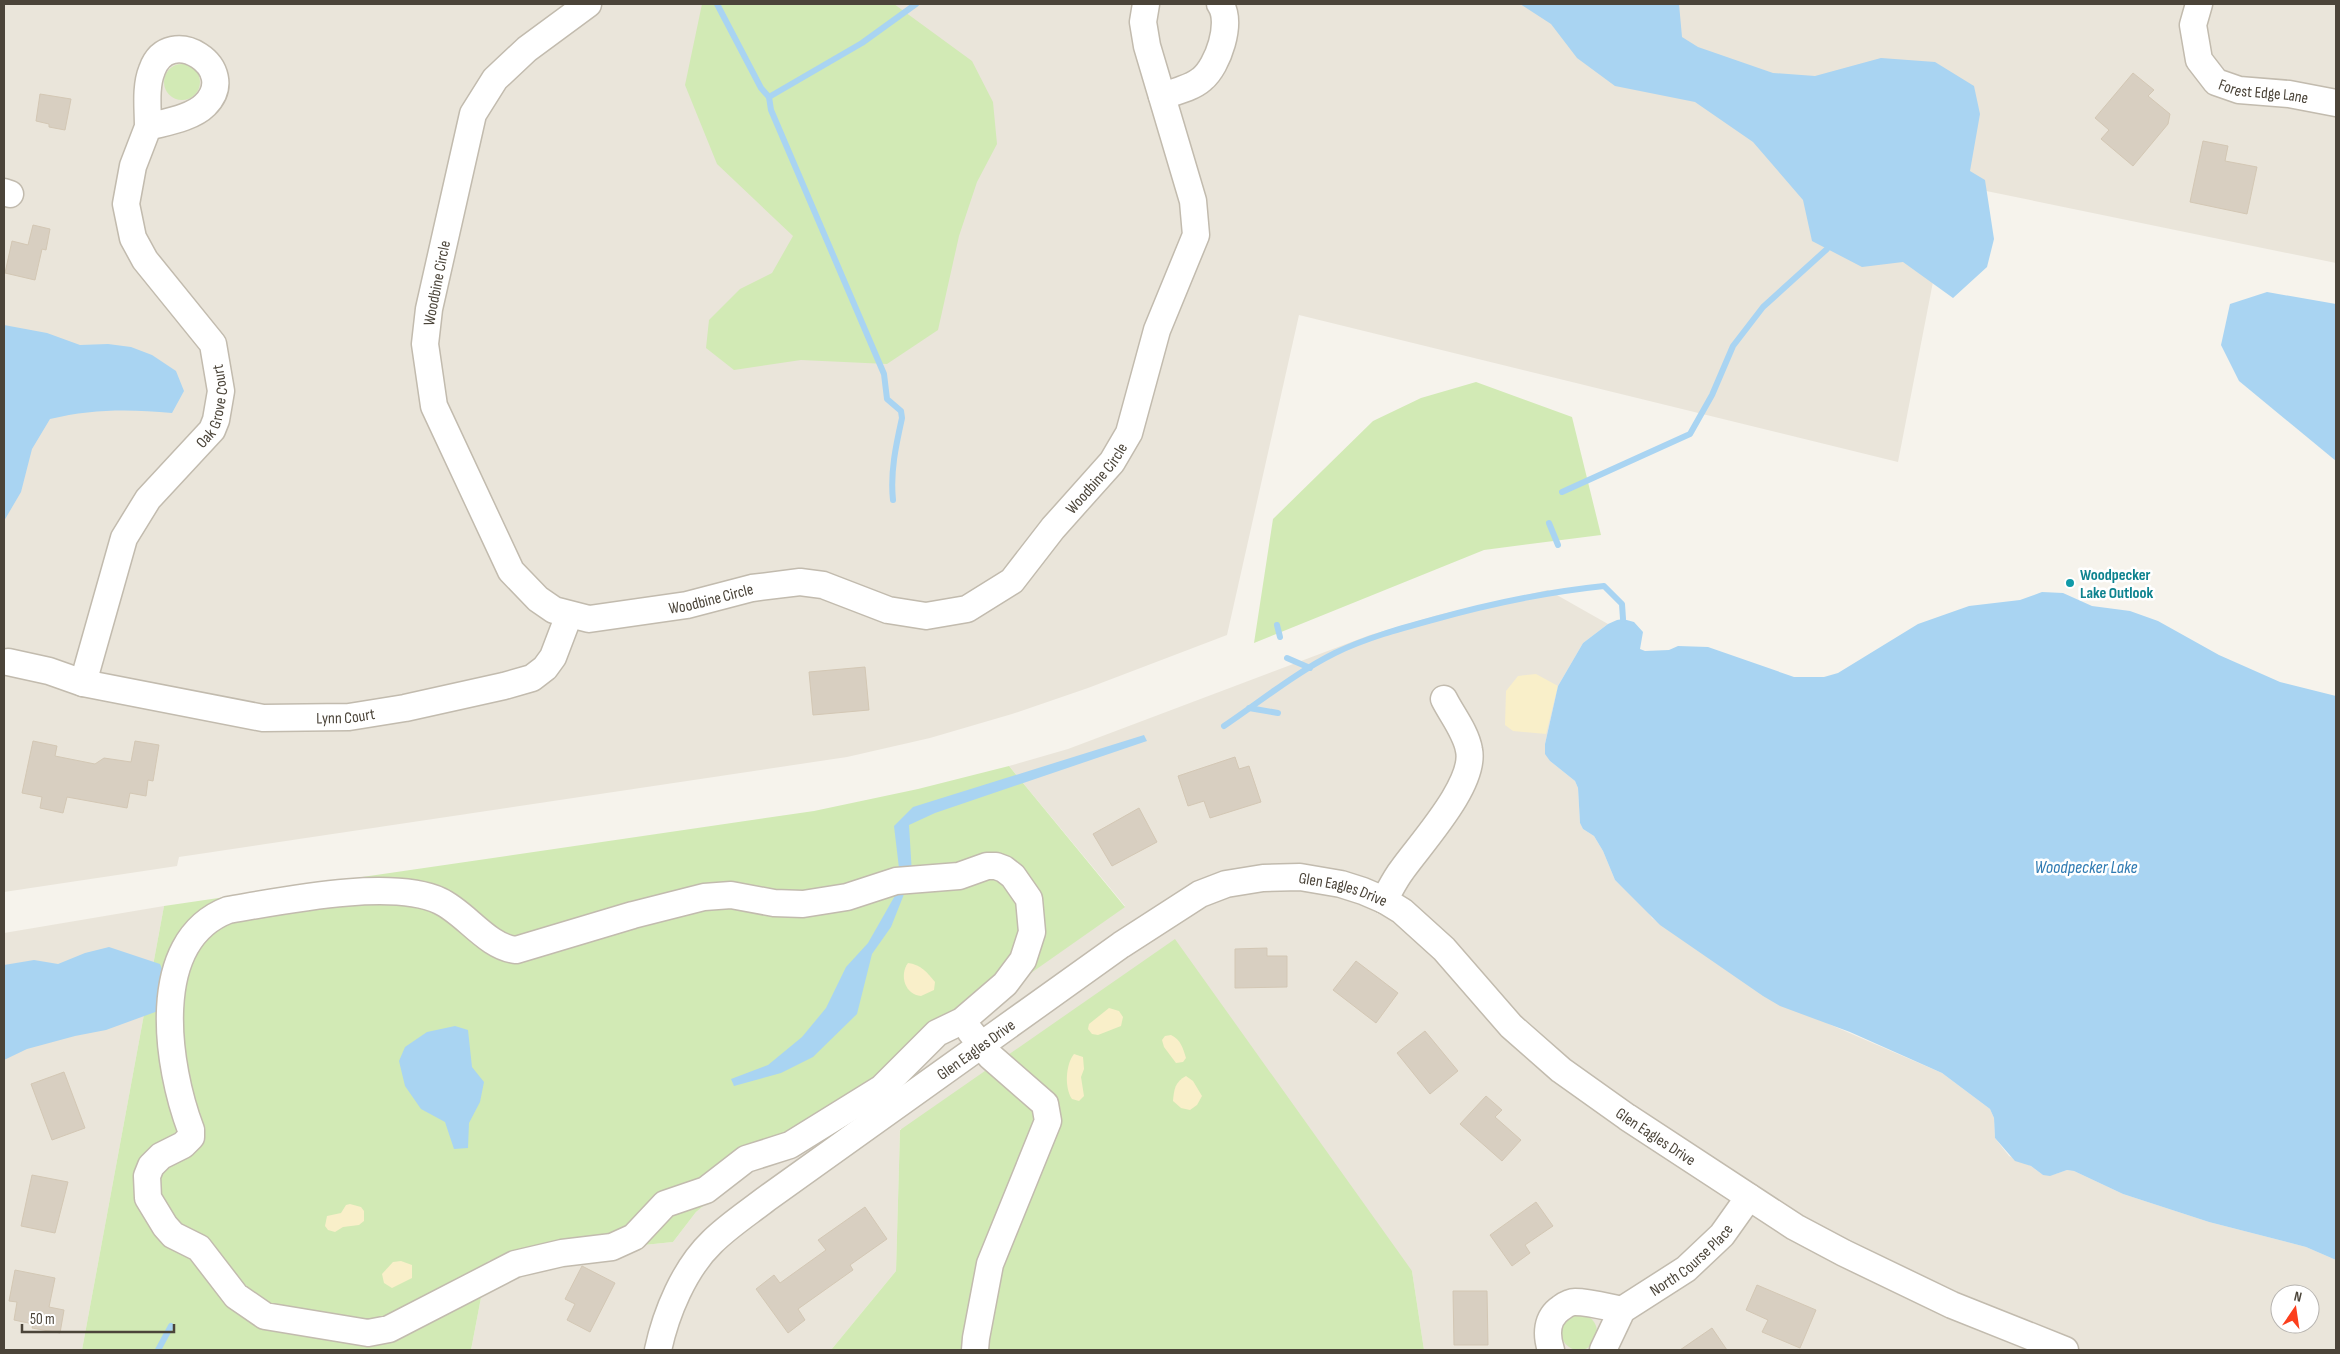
<svg xmlns="http://www.w3.org/2000/svg" width="2340" height="1354" font-family="'Sofia Sans Condensed',sans-serif">
	<style>
		.residential { fill: #eae5da; fill-rule: evenodd }
		.green { fill: #d2eab5 }
		.sand { fill: #f9efc9 }
		.water { fill: #a9d4f2 }
		.lines { fill: none; stroke-linecap: round; stroke-linejoin: round }
		.stream { stroke: #a9d4f2; stroke-width: 6 }
		.building { fill: #d8cfc1; stroke: #d3c7b4 }
		.minor-casing { stroke: #c2bbae; stroke-width: 29 }
		.minor { stroke: #fff; stroke-width: 26 }
		.culture-dot { fill: #0f9aa8; stroke: #fff; stroke-width: 2 }
		.labels { text-anchor: middle; stroke-width: 5; stroke-linejoin: round; paint-order: stroke }
		.street-label { font-size: 16px; fill: #4b4439; stroke: #fff }
		.culture-label { font-size: 16px; font-weight: bold; fill: #0d838f; stroke: #fff; text-anchor: start }
		.water-label { font-size: 18px; font-style: italic; fill: #2e7ab2; stroke: #fff }
	</style>
	<rect width="100%" height="100%" fill="#f6f3ec"/>
	<!-- residential -->
	<g class="residential">
		<polygon points="4,4 2336,4 2336,263 1952,184 1898,462 1299,315 1227,635 1088,688 1012,714 930,738 847,757 179,857 177,866 4,892"/>
		<path d="M 1548,590 L 1608,624 L 1583,643 L 1558,686 L 1545,744 L 1550,761 L 1575,781 L 1578,788 L 1580,823 L 1583,829 L 1594,836 L 1603,851 L 1615,880 L 1646,909 L 1652,918 L 1729,972 L 1831,1025 L 1942,1073 L 1990,1109 L 1994,1118 L 1995,1138 L 2009,1156 L 2031,1166 L 2043,1175 L 2055,1174 L 2067,1170 L 2074,1171 L 2123,1194 L 2209,1222 L 2306,1247 L 2336,1260 L 2336,1350 L 1424,1350 L 1412,1271 L 900,1129 L 896,1271 L 831,1350 L 471,1350 L 488,1261 L 673,1242 L 696,1212 L 729,1185 L 1125,906 L 1009,766 L 1068,749 L 1370,635 L 1438,615 ZM 2280,1294 L 2310,1294 L 2310,1324 L 2280,1324 Z"/>
		<polygon points="164,906 82,1350 4,1350 4,933"/>
	</g>
	<!-- green -->
	<g class="green">
		<polygon points="702,4 894,4 972,61 993,102 997,144 977,182 959,236 938,330 887,364 801,360 734,370 706,348 709,320 740,289 772,273 793,236 717,164 685,85"/>
		<circle cx="182" cy="82" r="18"/>
		<polygon points="1476,382 1572,417 1601,535 1484,550 1254,643 1273,519 1373,421 1421,398"/>
		<polygon points="1009,766 1125,907 729,1185 696,1212 673,1242 488,1261 471,1350 82,1350 164,906 814,811 918,789"/>
		<polygon points="1175,939 1412,1271 1424,1350 831,1350 896,1271 900,1130"/>
		<circle cx="1579" cy="1332" r="18"/>
	</g>
	<!-- sand -->
	<g class="sand">
		<polygon points="1536,674 1558,686 1546,734 1513,731 1505,725 1506,691 1518,676"/>
		<path d="M 908,963 C 920,964 928,973 935,982 L 934,990 L 921,996 C 905,995 899,975 908,963 Z"/>
		<polygon points="1109,1008 1119,1011 1123,1017 1121,1026 1098,1035 1092,1034 1088,1029 1089,1024"/>
		<path d="M 1171,1035 C 1181,1040 1183,1048 1186,1058 L 1183,1062 L 1176,1063 L 1164,1047 L 1162,1040 L 1165,1036 Z"/>
		<path d="M 1074,1054 L 1083,1057 L 1084,1069 L 1081,1077 L 1084,1096 L 1079,1101 L 1072,1099 C 1064,1087 1066,1064 1074,1054 Z"/>
		<path d="M 1186,1076 L 1193,1081 L 1202,1096 L 1197,1105 L 1190,1110 L 1181,1108 L 1173,1101 C 1174,1089 1175,1082 1186,1076 Z"/>
		<polygon points="350,1204 361,1207 364,1211 364,1221 359,1225 343,1227 335,1232 328,1230 325,1226 327,1216 341,1213 346,1205"/>
		<polygon points="401,1261 412,1265 412,1278 392,1288 384,1283 382,1274 393,1262"/>
	</g>
	<!-- water -->
	<g class="water">
		<polygon points="1520,4 1679,4 1682,37 1698,47 1773,73 1815,76 1881,58 1935,62 1974,86 1980,114 1970,171 1985,180 1994,239 1987,267 1953,298 1903,262 1862,267 1812,241 1803,200 1753,142 1695,102 1615,86 1577,58 1551,24"/>
		<polygon points="2267,292 2336,304 2336,461 2239,381 2221,345 2230,304"/>
		<path d="M 4,325 L 47,333 L 80,345 L 108,344 L 131,347 L 152,355 L 176,371 L 184,391 L 172,413 C 129,409 92,409 50,419 L 32,449 L 21,492 L 4,521 Z"/>
		<polygon points="2042,592 2063,593 2092,606 2130,611 2158,621 2219,655 2280,682 2336,696 2336,1260 2306,1247 2209,1222 2123,1194 2074,1171 2067,1170 2050,1176 2043,1175 2031,1166 2015,1161 1995,1138 1994,1118 1990,1109 1942,1073 1850,1032 1780,1006 1763,996 1660,925 1615,880 1603,851 1594,836 1583,829 1580,823 1578,788 1575,781 1550,761 1545,754 1545,744 1558,686 1583,643 1608,624 1617,620 1623,619 1634,622 1643,632 1640,649 1645,651 1669,650 1678,646 1708,647 1794,677 1824,677 1838,673 1918,624 1969,606 2020,600"/>
		<polygon points="1144,735 1147,741 935,813 909,825 912,874 891,927 872,954 857,1014 813,1057 781,1073 734,1086 731,1079 768,1065 802,1037 826,1008 846,967 868,943 901,885 894,826 913,807"/>
		<polygon points="109,947 160,964 168,984 169,1007 106,1030 75,1036 27,1049 4,1060 4,965 34,960 58,964 85,953"/>
		<polygon points="455,1026 468,1030 472,1067 484,1082 480,1102 469,1123 468,1148 454,1149 445,1122 421,1109 405,1086 399,1061 405,1047 427,1032"/>
	</g>
	<g class="lines">
		<!-- stream -->
		<g class="stream">
			<path d="M 717,4 L 761,88 L 769,97 L 771,110 L 884,374 L 887,399 L 901,411 L 902,418 C 896,445 890,472 893,500"/>
			<polyline points="769,97 862,43 916,4"/>
			<polyline points="1562,492 1690,434 1712,395 1733,346 1763,307 1827,249"/>
			<polyline points="1549,523 1558,545"/>
			<polyline points="1277,625 1280,637"/>
			<polyline points="1287,658 1310,668"/>
			<polyline points="1249,708 1278,713"/>
			<path d="M 1224,726 C 1261,701 1295,673 1335,653 C 1366,638 1399,629 1432,620 C 1489,604 1546,592 1604,586 L 1622,604 L 1623,619"/>
			<polyline points="158,1350 171,1326"/>
		</g>
	</g>
	<!-- building -->
	<g class="building">
		<polygon points="2133,73 2154,90 2148,96 2170,114 2168,124 2133,166 2101,139 2109,130 2095,118"/>
		<polygon points="40,94 71,99 65,130 49,127 49,124 36,121"/>
		<polygon points="2203,141 2228,146 2225,161 2257,167 2247,214 2190,202"/>
		<polygon points="33,225 50,229 46,250 42,249 35,280 5,273 12,241 28,245"/>
		<polygon points="865,667 869,710 813,715 809,672"/>
		<polygon points="33,741 57,746 55,756 95,764 104,758 131,762 135,741 159,745 153,781 148,780 146,796 130,793 127,808 67,797 63,813 40,808 42,797 22,793"/>
		<polygon points="1235,757 1239,769 1249,766 1261,802 1210,818 1204,801 1188,806 1178,776"/>
		<polygon points="1139,808 1157,842 1112,866 1093,834"/>
		<polygon points="1267,948 1267,956 1287,956 1287,987 1235,988 1235,949"/>
		<polygon points="1356,961 1398,993 1376,1023 1333,990"/>
		<polygon points="1425,1031 1458,1071 1430,1094 1397,1053"/>
		<polygon points="64,1072 85,1128 52,1140 31,1084"/>
		<polygon points="1486,1096 1502,1110 1495,1117 1521,1140 1502,1161 1460,1124"/>
		<polygon points="32,1175 68,1182 55,1233 21,1226"/>
		<polygon points="1536,1202 1553,1226 1525,1245 1530,1253 1512,1266 1490,1235"/>
		<polygon points="865,1207 887,1239 850,1265 853,1270 798,1309 805,1320 788,1333 756,1289 774,1275 780,1283 826,1250 818,1240"/>
		<polygon points="582,1266 615,1283 590,1332 567,1320 575,1304 565,1299"/>
		<polygon points="15,1270 55,1278 49,1307 64,1310 60,1333 32,1328 33,1324 14,1320 17,1302 9,1301"/>
		<polygon points="1757,1285 1816,1310 1800,1348 1762,1332 1768,1320 1746,1310"/>
		<polygon points="1453,1291 1487,1291 1488,1345 1454,1345"/>
		<polygon points="1712,1328 1727,1350 1680,1350"/>
	</g>
	<g class="lines">
		<!-- minor casing -->
		<g class="minor-casing">
			<g id="minor">
				<path id="s1" d="M 588,4 L 527,49 L 495,79 L 473,114 L 429,309 L 425,344 L 434,406 L 511,571 L 538,599 L 554,610 L 589,619 L 687,605 L 752,588 L 800,582 L 823,585 L 888,610 L 926,616 L 967,609 L 1012,581 L 1053,528 L 1112,462 L 1129,433 L 1157,330 L 1196,235 L 1193,201 L 1147,46 L 1143,22 L 1146,4"/>
				<path id="s2" d="M 2199,4 L 2193,25 L 2199,60 L 2216,82 L 2239,90 L 2289,94 L 2336,103"/>
				<path d="M 1162,96 C 1174,92 1192,88 1202,79 C 1218,66 1233,22 1220,4"/>
				<polyline points="4,192 10,194"/>
				<path id="s3" d="M 8,662 L 49,671 L 83,683 L 263,718 L 349,717 L 405,708 L 504,686 L 532,678 L 545,668 L 553,657 L 569,615"/>
				<path id="s4" d="M 83,683 L 124,538 L 148,499 L 212,430 L 216,420 L 221,391 L 213,344 L 145,260 L 133,238 L 126,204 L 133,166 L 148,127 C 166,122 192,118 205,105 C 242,68 169,22 152,70 C 145,87 148,109 148,127"/>
				<path d="M 987,866 L 996,866 L 1004,869 L 1013,876 L 1029,899 L 1032,932 L 1023,960 L 1005,984 L 962,1021 L 937,1033 L 882,1088 L 790,1145 L 746,1159 L 706,1190 L 665,1204 L 634,1237 L 612,1247 L 562,1253 L 515,1264 L 389,1329 L 368,1333 L 265,1316 L 236,1296 L 199,1248 L 173,1235 L 165,1226 L 148,1198 L 147,1176 L 151,1166 L 161,1156 L 183,1145 L 191,1137 L 191,1130 C 167,1067 147,941 228,910 C 281,901 391,878 440,901 C 466,913 487,947 516,950 L 633,915 L 704,897 L 731,895 L 774,903 L 803,904 L 847,897 L 896,881 L 959,876 Z"/>
				<path d="M 1384,900 C 1390,890 1395,879 1402,870 C 1421,843 1476,784 1469,750 C 1466,732 1452,715 1444,699"/>
				<polyline points="970,1031 990,1056 1045,1104 1048,1121 990,1264 976,1338 975,1350"/>
				<path id="s5" d="M 658,1350 C 666,1313 684,1269 712,1242 C 728,1226 748,1213 766,1199 L 1121,945 L 1200,894 L 1226,884 L 1263,878 L 1300,877 L 1341,884 L 1363,891 L 1384,900 L 1402,911 L 1444,949 L 1511,1026 L 1561,1070 L 1627,1117 L 1795,1227 L 1844,1253 L 1952,1305 L 2065,1350"/>
				<path d="M 1551,1350 C 1546,1335 1546,1318 1561,1308 C 1565,1305 1570,1302 1575,1302 C 1590,1302 1607,1307 1622,1310"/>
				<path id="s6" d="M 1603,1350 L 1622,1310 L 1686,1269 L 1722,1235 L 1749,1197"/>
			</g>
		</g>
		<!-- minor -->
		<use href="#minor" class="minor"/>
	</g>
	<!-- markers -->
	<circle class="culture-dot" cx="2070" cy="583" r="5"/>
	<g class="labels">
		<!-- street labels -->
		<g class="street-label">
			<text dy="6" stroke="none"><textPath href="#s2" startOffset="134">Forest Edge Lane</textPath></text>
			<text transform="translate(436 283) rotate(-79)" y="6">Woodbine Circle</text>
			<text dy="6" stroke="none"><textPath href="#s4" startOffset="314">Oak Grove Court</textPath></text>
			<text dy="6" stroke="none"><textPath href="#s1" startOffset="1309">Woodbine Circle</textPath></text>
			<text dy="6" stroke="none"><textPath href="#s1" startOffset="859">Woodbine Circle</textPath></text>
			<text dy="6" stroke="none"><textPath href="#s3" startOffset="344">Lynn Court</textPath></text>
			<text dy="6" stroke="none"><textPath href="#s5" startOffset="869">Glen Eagles Drive</textPath></text>
			<text dy="6" stroke="none"><textPath href="#s5" startOffset="449">Glen Eagles Drive</textPath></text>
			<text dy="6" stroke="none"><textPath href="#s5" startOffset="1274">Glen Eagles Drive</textPath></text>
			<text dy="6" stroke="none"><textPath href="#s6" startOffset="130">North Course Place</textPath></text>
		</g>
		<!-- culture labels -->
		<g class="culture-label">
			<text x="2080" y="580">Woodpecker<tspan x="2080" dy="18">Lake Outlook</tspan></text>
		</g>
		<!-- water labels -->
		<g class="water-label">
			<text x="2086" y="873">Woodpecker Lake</text>
		</g>
	</g>
	<!-- border -->
	<rect width="2340" height="1354" fill="none" stroke="#4b4439" stroke-width="10"/>
	<!-- north arrow -->
	<g transform="translate(2295 1309) rotate(13)"><circle r="24" fill="#ffffff" stroke="#b7b4b0"/>
	<path d="M0-4L9 19L0 12L-9 19Z" fill="#fc3f1d"/>
	<text y="-8" font-size="14" font-weight="bold" text-anchor="middle" fill="#4b4439">N</text>
	</g>
	<!-- scale -->
	<path d="M22 1324v8h152v-8" fill="none" stroke="#4b4439" stroke-width="2.5"/>
	<text x="30" y="1324" font-size="15" fill="#4b4439" stroke="#ffffff" stroke-width="4" paint-order="stroke">50 m</text>
</svg>
